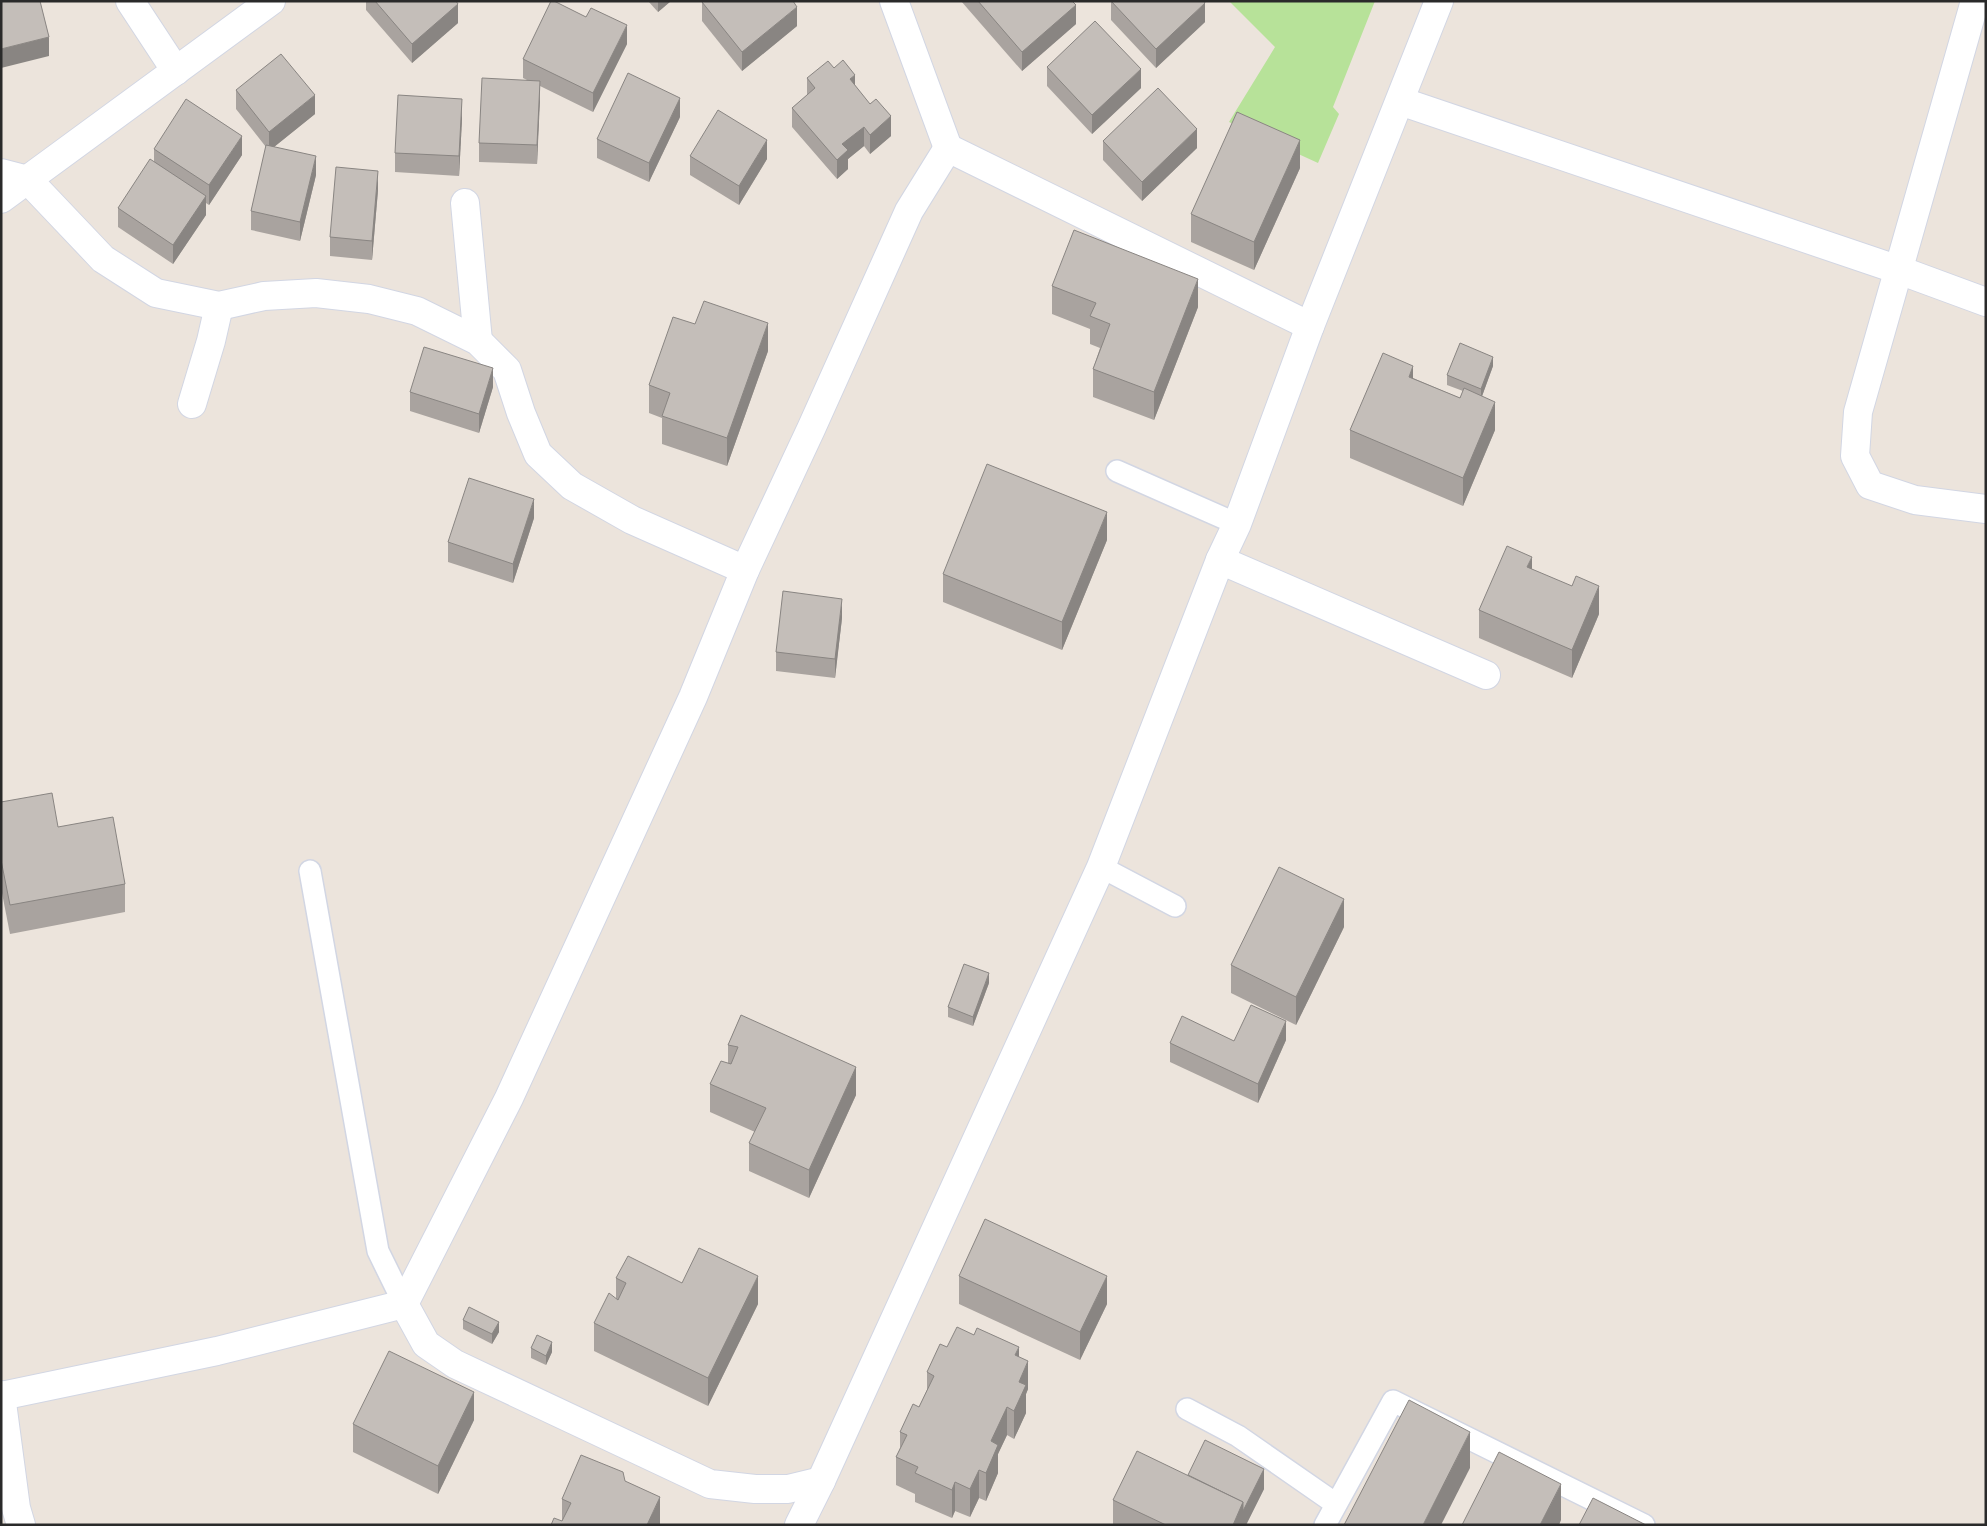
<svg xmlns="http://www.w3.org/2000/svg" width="1987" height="1526" font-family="'Nunito Sans',sans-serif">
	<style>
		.green { fill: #b7e299 }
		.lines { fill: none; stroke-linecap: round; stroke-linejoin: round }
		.service-casing { stroke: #d2d6e3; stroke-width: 24 }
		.minor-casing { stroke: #d2d6e3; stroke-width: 30 }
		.tertiary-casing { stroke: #d2d6e3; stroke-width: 30 }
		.service { stroke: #fff; stroke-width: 21 }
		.minor { stroke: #fff; stroke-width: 28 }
		.tertiary { stroke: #fff; stroke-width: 28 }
		.wall { fill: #a9a39f }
		.shaded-wall { fill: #898582 }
		.building { fill: #c4beb9; stroke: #898582 }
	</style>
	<rect width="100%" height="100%" fill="#ece4dc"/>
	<!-- green -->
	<polygon class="green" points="1229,1 1375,1 1333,107 1339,114 1318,163 1229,122 1275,47"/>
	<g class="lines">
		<!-- service casing -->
		<g class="service-casing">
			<g id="service">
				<polyline points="1117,471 1237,524"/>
				<polyline points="1101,867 1175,906"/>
				<polyline points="310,871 378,1251 404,1304"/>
				<polyline points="1187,1409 1238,1436 1336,1504"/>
				<polyline points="1325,1525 1393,1401 1644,1525"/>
			</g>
		</g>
		<!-- minor casing -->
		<g class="minor-casing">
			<g id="minor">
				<polyline points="130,1 176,71"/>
				<polyline points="894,1 948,148 1310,326"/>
				<polyline points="1975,1 1858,412 1855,456 1870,485 1915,500 1986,509"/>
				<polyline points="1400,101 1899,270 1986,302"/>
				<polyline points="1,173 28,180 103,259 156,293 219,306 264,296 316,293 369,299 417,311 478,341 507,370 521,413 538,454 572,486 632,520 745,570"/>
				<polyline points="1,199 271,1"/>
				<polyline points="465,203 478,341"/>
				<polyline points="192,404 211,341 219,306"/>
				<polyline points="1220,560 1486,675"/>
				<polyline points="404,1304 509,1098 693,697 745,570 811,429 909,211 948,148"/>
				<polyline points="404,1304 426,1344 455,1364 710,1484 755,1489 788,1489 821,1481"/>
				<polyline points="1,1395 16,1508 21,1525"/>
				<polyline points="1,1396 217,1351 404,1304"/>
			</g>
		</g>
		<!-- tertiary casing -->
		<g class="tertiary-casing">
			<polyline id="tertiary" points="799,1525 821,1481 1101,867 1220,560 1237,524 1310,326 1439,1"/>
		</g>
		<!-- service -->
		<use href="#service" class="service"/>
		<!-- minor -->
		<use href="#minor" class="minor"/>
		<!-- tertiary -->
		<use href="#tertiary" class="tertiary"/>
	</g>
	<!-- wall -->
	<g class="wall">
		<polygon points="366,1 456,1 458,23 412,63 366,10"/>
		<polygon points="648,1 671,1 658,12"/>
		<polygon points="961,1 1072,1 1076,24 1022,71"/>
		<polygon points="1111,1 1205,22 1156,68 1111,20"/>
		<polygon points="702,2 797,26 742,71 702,21"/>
		<polygon points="627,44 593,112 540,86 537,164 479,162 479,143 527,80 523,78 523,59"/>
		<polygon points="1047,67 1141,88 1092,134 1047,86"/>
		<polygon points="834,68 855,86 891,136 870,154 864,146 848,159 848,169 837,179 792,127 792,108 807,95 807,78"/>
		<polygon points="236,90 315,114 274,147 316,175 300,241 251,230 251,211 266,147 236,109"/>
		<polygon points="680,117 649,182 597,158 597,139"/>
		<polygon points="462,119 459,176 395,172 395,153"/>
		<polygon points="1103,141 1197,148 1142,201 1103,160"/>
		<polygon points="154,149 242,155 209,205 206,203 206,215 173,264 118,227 118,208 154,162"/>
		<polygon points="690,156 767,159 739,205 690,175"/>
		<polygon points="1300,168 1254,270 1191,242 1191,214"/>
		<polygon points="378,190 372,260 330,256 330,237"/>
		<polygon points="1052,286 1198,307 1154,420 1093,397 1093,369 1100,348 1090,344 1090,329 1052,314"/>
		<polygon points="768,351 727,466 662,444 662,418 649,413 649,385"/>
		<polygon points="1493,366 1482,396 1495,430 1463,506 1350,458 1350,430 1413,378 1460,398 1463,391 1447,385 1447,375"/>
		<polygon points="493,387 479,433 410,411 410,392"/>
		<polygon points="534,518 513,583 448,562 448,542"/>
		<polygon points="1107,540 1062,650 943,602 943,574"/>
		<polygon points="1532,569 1599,614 1572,678 1479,638 1479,610"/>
		<polygon points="842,618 835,678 776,671 776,652"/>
		<polygon points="1,802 58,827 125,884 125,912 10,934 1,888"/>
		<polygon points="1344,927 1296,1025 1231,993 1231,965"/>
		<polygon points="989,983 973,1026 948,1017 948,1007"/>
		<polygon points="741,1015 856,1095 809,1198 749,1171 749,1143 755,1132 710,1112 710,1084 728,1063 728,1045"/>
		<polygon points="1286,1040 1258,1103 1170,1062 1170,1043 1234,1041"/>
		<polygon points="959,1276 1107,1304 1080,1360 959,1304"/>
		<polygon points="616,1278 682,1283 758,1304 708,1406 594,1351 594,1323 616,1300"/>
		<polygon points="463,1320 499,1332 492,1344 463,1329"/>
		<polygon points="947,1347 1019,1356 1028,1389 1026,1394 1026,1413 1014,1439 1007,1435 998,1454 998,1473 986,1501 979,1498 970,1517 955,1511 952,1518 915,1502 915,1494 896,1485 896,1457 900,1448 900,1432 919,1407 927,1390 927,1372"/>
		<polygon points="531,1348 552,1352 546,1365 531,1358"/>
		<polygon points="474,1420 438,1494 353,1452 353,1424"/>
		<polygon points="1188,1475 1264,1489 1246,1525 1113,1525 1113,1500"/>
		<polygon points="625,1481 660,1525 562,1521 562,1499"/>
	</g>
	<!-- shaded-wall -->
	<g class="shaded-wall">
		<polygon points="658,1 671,1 658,12"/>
		<polygon points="1205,3 1205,22 1156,68 1156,49"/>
		<polygon points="458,4 458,23 412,63 412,44"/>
		<polygon points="1076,5 1076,24 1022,71 1022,52"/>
		<polygon points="797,7 797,26 742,71 742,52"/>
		<polygon points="627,25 627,44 593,112 593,93"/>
		<polygon points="49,37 49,56 1,68 1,49"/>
		<polygon points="1141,69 1141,88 1092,134 1092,115"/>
		<polygon points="855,75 855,94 850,79"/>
		<polygon points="540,81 540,100 537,164 537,145"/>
		<polygon points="315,95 315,114 269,151 269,132"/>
		<polygon points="680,98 680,117 649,182 649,163"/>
		<polygon points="462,99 462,119 459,176 459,156"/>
		<polygon points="891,116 891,136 870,154 870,135"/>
		<polygon points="864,127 864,146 848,159 848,169 837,179 837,160 842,144"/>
		<polygon points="1197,129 1197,148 1142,201 1142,182"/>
		<polygon points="242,136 242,155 209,205 209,185"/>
		<polygon points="767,140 767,159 739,205 739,186"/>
		<polygon points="1300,140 1300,168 1254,270 1254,242"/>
		<polygon points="316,156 316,175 300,241 300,222"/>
		<polygon points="378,171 378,190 372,260 372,241"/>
		<polygon points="206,196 206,215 173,264 173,245"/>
		<polygon points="1198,279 1198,307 1154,420 1154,392"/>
		<polygon points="768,323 768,351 727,466 727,438"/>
		<polygon points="1493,357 1493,366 1481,399 1481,389"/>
		<polygon points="1413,366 1413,394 1409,377"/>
		<polygon points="493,368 493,387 479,433 479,414"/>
		<polygon points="1495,402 1495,430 1463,506 1463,478"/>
		<polygon points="534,499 534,518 513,583 513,564"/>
		<polygon points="1107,512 1107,540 1062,650 1062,622"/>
		<polygon points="1532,557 1532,585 1527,567"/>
		<polygon points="1599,586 1599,614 1572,678 1572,650"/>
		<polygon points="842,599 842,618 835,678 835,659"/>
		<polygon points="1344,899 1344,927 1296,1025 1296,997"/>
		<polygon points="989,973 989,983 973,1026 973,1017"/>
		<polygon points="1286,1021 1286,1040 1258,1103 1258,1084"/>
		<polygon points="856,1067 856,1095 809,1198 809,1170"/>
		<polygon points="758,1276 758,1304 708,1406 708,1378"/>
		<polygon points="1107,1276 1107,1304 1080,1360 1080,1332"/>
		<polygon points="499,1322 499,1332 492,1344 492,1334"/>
		<polygon points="552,1342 552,1352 546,1365 546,1356"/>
		<polygon points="1019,1347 1019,1375 1015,1355"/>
		<polygon points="1028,1361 1028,1389 1026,1394 1026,1413 1014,1439 1014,1411 1019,1382"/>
		<polygon points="474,1392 474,1420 438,1494 438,1466"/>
		<polygon points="1007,1407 1007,1435 998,1454 998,1473 986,1501 986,1473 991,1441"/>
		<polygon points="1470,1432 1470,1468 1441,1525 1423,1525"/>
		<polygon points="1264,1469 1264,1489 1246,1525 1233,1525 1243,1502"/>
		<polygon points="979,1470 979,1498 970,1517 970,1489"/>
		<polygon points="955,1482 955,1511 952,1518 952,1490"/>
		<polygon points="1561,1484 1561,1520 1559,1525 1540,1525"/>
		<polygon points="660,1497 660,1525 647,1525"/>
	</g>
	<!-- building -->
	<g class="building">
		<polygon points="1,1 40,1 49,37 1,49"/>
		<polygon points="375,1 456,1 458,4 412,44"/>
		<polygon points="551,1 554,1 586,17 591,8 627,25 593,93 523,59"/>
		<polygon points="702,1 793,1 797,7 742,52 702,2"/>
		<polygon points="978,1 1072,1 1076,5 1022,52"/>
		<polygon points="1111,1 1204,1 1205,3 1156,49"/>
		<polygon points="1095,21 1141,69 1092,115 1047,67"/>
		<polygon points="281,54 315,95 269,132 236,90"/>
		<polygon points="843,60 855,75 850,79 870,104 876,99 891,116 870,135 864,127 842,144 848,150 837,160 792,108 815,88 807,78 828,61 834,68"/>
		<polygon points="628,73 680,98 649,163 597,139"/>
		<polygon points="482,78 540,81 537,145 479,143"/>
		<polygon points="1158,88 1197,129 1142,182 1103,141"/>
		<polygon points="398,95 462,99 459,156 395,153"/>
		<polygon points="186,99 242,136 209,185 154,149"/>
		<polygon points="718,110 767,140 739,186 690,156"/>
		<polygon points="1237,112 1300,140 1254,242 1191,214"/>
		<polygon points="266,145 316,156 300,222 251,211"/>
		<polygon points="150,159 206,196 173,245 118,208"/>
		<polygon points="336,167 378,171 372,241 330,237"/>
		<polygon points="1074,230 1198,279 1154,392 1093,369 1110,324 1090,316 1096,303 1052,286"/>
		<polygon points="704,301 768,323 727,438 662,416 670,393 649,385 673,317 695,324"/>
		<polygon points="1460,343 1493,357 1481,389 1447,375"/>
		<polygon points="424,347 493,368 479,414 410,392"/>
		<polygon points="1383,353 1413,366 1409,377 1460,398 1464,388 1495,402 1463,478 1350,430"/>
		<polygon points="987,464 1107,512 1062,622 943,574"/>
		<polygon points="469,478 534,499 513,564 448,542"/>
		<polygon points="1507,546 1532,557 1527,567 1572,586 1576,576 1599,586 1572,650 1479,610"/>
		<polygon points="783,591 842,599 835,659 776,652"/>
		<polygon points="52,793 58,827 113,817 125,884 10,905 1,860 1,802"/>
		<polygon points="1279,867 1344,899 1296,997 1231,965"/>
		<polygon points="964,964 989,973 973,1017 948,1007"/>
		<polygon points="1251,1005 1286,1021 1258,1084 1170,1043 1182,1016 1234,1041"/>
		<polygon points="741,1015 856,1067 809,1170 749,1143 766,1108 710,1084 721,1061 731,1064 738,1047 728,1045"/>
		<polygon points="985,1219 1107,1276 1080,1332 959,1276"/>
		<polygon points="699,1248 758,1276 708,1378 594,1323 609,1293 618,1300 626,1283 616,1278 628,1256 682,1283"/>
		<polygon points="469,1307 499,1322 492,1334 463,1320"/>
		<polygon points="957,1327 974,1335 977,1328 1019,1347 1015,1355 1028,1361 1019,1382 1026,1385 1014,1411 1007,1407 991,1441 998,1445 986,1473 979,1470 970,1489 955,1482 952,1490 915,1473 918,1467 896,1457 907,1435 900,1432 913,1404 919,1407 934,1376 927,1372 940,1344 947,1347"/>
		<polygon points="537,1335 552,1342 546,1356 531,1348"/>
		<polygon points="389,1351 474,1392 438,1466 353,1424"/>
		<polygon points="1409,1400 1470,1432 1423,1525 1344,1525"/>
		<polygon points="1205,1440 1264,1469 1243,1511 1243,1502 1188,1475"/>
		<polygon points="1137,1451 1243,1502 1233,1525 1166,1525 1113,1500"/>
		<polygon points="1499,1452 1561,1484 1540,1525 1462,1525"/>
		<polygon points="581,1455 623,1472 625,1481 660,1497 647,1525 551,1525 554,1518 562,1521 571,1503 562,1499"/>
		<polygon points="1593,1498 1646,1525 1579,1525"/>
	</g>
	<!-- border -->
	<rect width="1987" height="1526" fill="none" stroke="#2a2a2a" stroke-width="5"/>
</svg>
